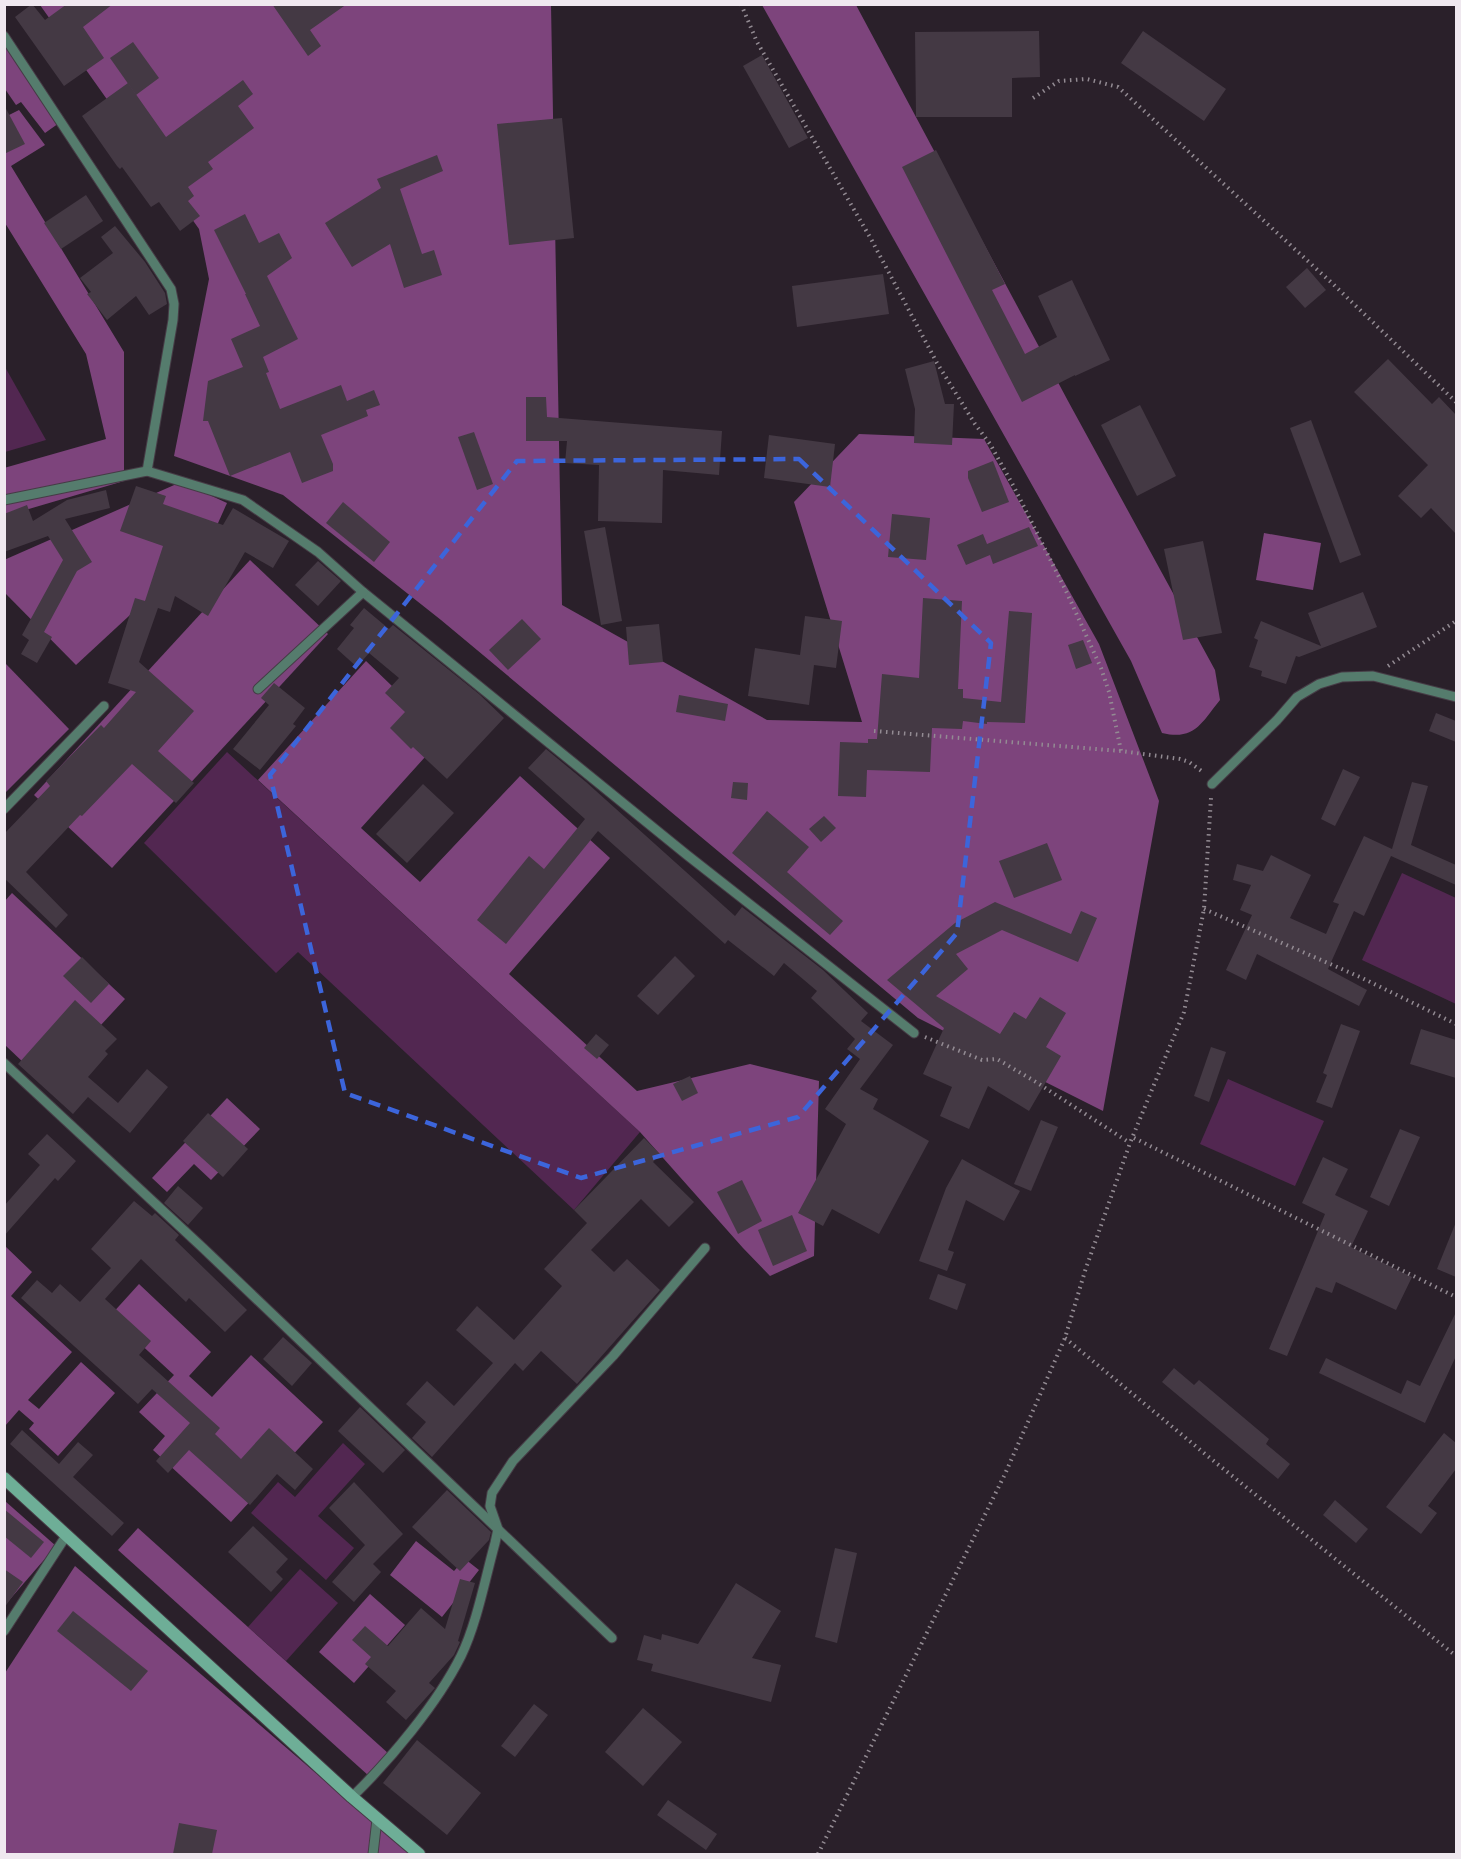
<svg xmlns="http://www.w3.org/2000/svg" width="1461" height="1859" font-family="Montserrat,sans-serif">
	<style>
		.green { fill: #522751 }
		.forest { fill: #7d447c }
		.building { fill: #443944 }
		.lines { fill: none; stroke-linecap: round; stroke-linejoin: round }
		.lane-casing { stroke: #463c46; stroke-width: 11 }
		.secondary-casing { stroke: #463c46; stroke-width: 14 }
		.path { stroke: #938b93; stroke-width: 4; stroke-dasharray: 1.5 4.5; stroke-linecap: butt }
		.lane { stroke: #557c6d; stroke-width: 9 }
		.secondary { stroke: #6eae97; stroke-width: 12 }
		.marked { fill: none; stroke: #3c65db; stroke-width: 4.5; stroke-dasharray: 12 8; stroke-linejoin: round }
	</style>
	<rect width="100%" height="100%" fill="#2a202a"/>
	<!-- green -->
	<g class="green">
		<polygon points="5,367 46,440 5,452 4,452"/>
		<polygon points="227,752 640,1132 574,1210 298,952 276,973 144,843"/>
		<polygon points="1402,873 1456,898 1456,1004 1362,960"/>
		<polygon points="1228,1079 1324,1121 1295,1186 1200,1144"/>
		<polygon points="343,1443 365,1464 318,1516 354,1548 326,1580 251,1513 278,1482 295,1497"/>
		<polygon points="300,1569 338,1603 286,1661 248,1627"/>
	</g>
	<!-- forest -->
	<g class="forest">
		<polygon points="40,5 551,5 562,605 767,720 862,722 794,502 859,434 984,439 1099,644 1159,801 1103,1111 918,1018 441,620 283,495 174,456 209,279 199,229"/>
		<path d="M 762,5 L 856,5 L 1068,401 L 1215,670 L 1220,700 C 1202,722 1195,741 1162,733 L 1131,661 Z"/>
		<polygon points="4,42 62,121 45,133 21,102 16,105 5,89"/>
		<polygon points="19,110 45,145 11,166 124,352 124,481 5,516 4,468 106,439 86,354 5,223 5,117"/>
		<polygon points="181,482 227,503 210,541 76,665 5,593 4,560"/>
		<polygon points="1264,533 1321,543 1313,590 1256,580"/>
		<polygon points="250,560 328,634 112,868 34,795"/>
		<polygon points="366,661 444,736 361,828 420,882 520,776 610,858 509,974 637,1091 750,1064 819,1081 814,1256 770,1276 743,1248 640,1132 258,780"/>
		<polygon points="5,663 69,729 5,793"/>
		<polygon points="12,893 125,999 62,1067 25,1064 5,1045 4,902"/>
		<polygon points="227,1098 260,1129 211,1180 194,1164 167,1192 152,1178"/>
		<polygon points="5,1246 32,1272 11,1296 72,1352 28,1400 39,1409 81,1362 115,1393 58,1456 29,1429 34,1423 19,1410 5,1426"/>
		<polygon points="139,1284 211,1352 189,1376 212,1397 251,1355 323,1422 231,1522 153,1450 165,1436 139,1412 174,1375 110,1316"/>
		<polygon points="5,1501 56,1546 5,1605"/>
		<polygon points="138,1528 389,1754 369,1776 118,1550"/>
		<polygon points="416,1541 454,1571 465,1559 479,1570 442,1617 390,1575"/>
		<polygon points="75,1566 410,1854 5,1854 5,1673"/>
		<polygon points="370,1594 405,1625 354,1683 319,1652"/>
	</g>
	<!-- building -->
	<g class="building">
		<polygon points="32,4 45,20 67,4 113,4 83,27 104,58 64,86 15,17"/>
		<polygon points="272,4 347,4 310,30 321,46 308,56"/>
		<polygon points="1039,31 1040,77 1012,78 1012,117 916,117 915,32"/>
		<polygon points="1143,31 1226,89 1204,121 1121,63"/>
		<polygon points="133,42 159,78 136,95 110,58"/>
		<polygon points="762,55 808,138 789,148 743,66"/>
		<polygon points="243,80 253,94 238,106 254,128 208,162 213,169 188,187 194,196 188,201 200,216 180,231 159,202 151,207 122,167 120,169 117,166 82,116 128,83 166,137"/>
		<polygon points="4,105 25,144 4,154"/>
		<polygon points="562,118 574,238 509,245 497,124"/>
		<polygon points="936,150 1005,284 992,290 1025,354 1057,337 1038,296 1072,280 1110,360 1075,376 1075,375 1022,402 902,167"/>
		<polygon points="437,155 443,171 400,189 422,254 434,250 442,275 404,288 390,244 352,267 325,223 381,188 377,179"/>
		<polygon points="86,195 103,221 61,249 44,223"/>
		<polygon points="245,214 259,243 279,233 292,258 267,276 298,339 263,357 269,372 266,373 280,409 341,385 347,401 374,390 380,405 366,410 368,416 321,435 333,464 333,471 302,483 290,452 230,476 208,421 203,421 208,381 243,367 231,339 260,326 245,294 246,294 214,230"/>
		<polygon points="115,226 145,262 165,293 167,304 149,315 136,296 107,320 87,294 91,292 80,278 113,253 101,237"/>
		<polygon points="1307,268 1326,290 1305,308 1286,287"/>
		<polygon points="883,274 889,314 797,327 792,286"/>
		<polygon points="1388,359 1432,404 1439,397 1456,415 1456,534 1431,508 1421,518 1398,496 1428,465 1354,392"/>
		<polygon points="934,361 945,404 954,404 952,445 914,443 915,409 905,369"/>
		<polygon points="526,397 546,397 547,417 722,431 719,475 663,470 662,523 598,521 599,465 565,463 567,441 526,441"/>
		<polygon points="1140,405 1176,476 1137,496 1101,425"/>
		<polygon points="1311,420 1361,555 1340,563 1290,428"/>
		<polygon points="474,432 493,484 477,490 458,437"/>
		<polygon points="769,435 835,444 830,487 764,478"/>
		<polygon points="993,461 1009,502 982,512 968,478 968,471"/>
		<polygon points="136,486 166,496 163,504 223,525 233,508 289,541 273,568 245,552 208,616 175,596 170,612 158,608 139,662 194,711 158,751 194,783 176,803 132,764 82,816 80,815 26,872 68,915 56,928 4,878 4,834 50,786 46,781 101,725 104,728 136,692 108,683 135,598 145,601 163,546 120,531"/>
		<polygon points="106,490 110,508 65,519 92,562 77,571 44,632 52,637 37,663 21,654 29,640 22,635 63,560 48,536 4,552 4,514 27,505 33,521 67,500"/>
		<polygon points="343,502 390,542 374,562 326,523"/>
		<polygon points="892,514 930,518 926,560 888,557"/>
		<polygon points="605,527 622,621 601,625 584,531"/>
		<polygon points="1029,527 1038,546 993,564 990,555 966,565 957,545 983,534 987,544"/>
		<polygon points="1203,541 1222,633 1183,640 1164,549"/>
		<polygon points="318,561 341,581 318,606 295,585"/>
		<polygon points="1363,592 1377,627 1299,657 1296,656 1286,684 1261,676 1262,671 1249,667 1258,640 1254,638 1261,621 1321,646 1308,613"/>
		<polygon points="923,598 962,601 958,689 963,689 963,698 1001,702 1009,611 1032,613 1025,723 987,722 987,724 963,721 962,729 932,728 930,772 867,770 866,797 838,796 840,742 868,743 868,739 877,739 882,674 919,678"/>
		<polygon points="364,608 389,629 393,625 479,694 504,718 447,779 413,747 411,749 390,728 405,712 385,693 399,678 369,653 357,667 337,649 354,628 350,625"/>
		<polygon points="805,616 842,621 836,668 814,665 809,705 748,696 755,648 800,655"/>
		<polygon points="522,619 541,639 508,670 489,650"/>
		<polygon points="659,624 663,662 629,665 626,627"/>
		<polygon points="1083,640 1092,663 1076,669 1068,645"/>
		<polygon points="274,683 305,708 293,724 296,726 260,770 233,749 269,705 261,698"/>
		<polygon points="679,695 728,704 725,721 676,712"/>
		<polygon points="1436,713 1456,721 1456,742 1429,731"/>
		<polygon points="546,749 586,782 735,916 742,907 823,970 868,1013 861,1021 893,1045 860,1089 878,1099 873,1109 929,1141 879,1234 832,1209 823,1226 798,1213 846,1124 825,1109 860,1059 847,1049 855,1039 811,998 817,991 784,963 774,976 728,940 725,944 598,831 506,944 477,920 529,856 544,869 585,819 528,768"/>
		<polygon points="1343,769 1360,777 1335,826 1321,819"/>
		<polygon points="733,782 748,783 747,800 731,798"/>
		<polygon points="1412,782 1428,786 1411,845 1456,865 1456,885 1391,856 1364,916 1354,911 1328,969 1367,990 1359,1006 1257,954 1246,980 1226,970 1252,915 1240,910 1251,885 1233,880 1237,864 1263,871 1271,855 1311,875 1290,918 1326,934 1339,904 1333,902 1364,836 1392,849"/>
		<polygon points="423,784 454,813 407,863 376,834"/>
		<polygon points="767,811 809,847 787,872 843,921 830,935 732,853"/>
		<polygon points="824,816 836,828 821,842 809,829"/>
		<polygon points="1047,843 1062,880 1014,898 999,861"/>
		<polygon points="995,902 1071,934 1081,911 1097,918 1078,962 1002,930 956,954 968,969 936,996 1000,1034 1014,1012 1026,1019 1040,997 1066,1013 1046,1047 1061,1056 1029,1111 988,1086 969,1129 940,1116 952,1087 923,1074 944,1028 887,980 955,923"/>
		<polygon points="675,956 695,976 658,1015 637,996"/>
		<polygon points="82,957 109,984 91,1003 63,976"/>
		<polygon points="75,1000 117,1039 105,1051 108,1054 88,1077 118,1103 147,1069 168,1087 130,1133 88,1097 73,1114 18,1064"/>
		<polygon points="1341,1024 1360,1031 1332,1108 1316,1102 1327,1075 1323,1073"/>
		<polygon points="1421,1029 1456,1040 1456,1078 1410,1064"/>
		<polygon points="596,1034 609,1045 597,1059 584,1048"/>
		<polygon points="1211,1047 1226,1052 1209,1102 1194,1096"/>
		<polygon points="690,1076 698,1093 682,1101 673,1084"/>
		<polygon points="208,1113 248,1149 223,1177 183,1141"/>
		<polygon points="1041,1120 1058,1127 1031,1191 1014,1184"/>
		<polygon points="1400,1129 1420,1137 1389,1206 1370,1197"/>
		<polygon points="47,1134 76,1161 58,1181 55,1178 4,1236 4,1206 40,1165 28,1154"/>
		<polygon points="644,1138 660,1154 653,1162 694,1202 669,1227 641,1199 591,1250 614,1272 627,1259 660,1290 577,1384 541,1351 523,1371 515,1363 432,1457 412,1438 426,1422 406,1404 427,1381 454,1406 493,1363 456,1330 477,1306 514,1340 562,1286 544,1269 587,1223 574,1210"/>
		<polygon points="1323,1157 1348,1169 1335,1195 1368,1211 1351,1247 1412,1277 1396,1310 1336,1282 1332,1293 1316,1287 1287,1356 1269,1349 1325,1214 1302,1203"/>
		<polygon points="962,1159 1020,1191 1004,1221 966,1200 948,1250 954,1252 947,1271 919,1261 946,1188"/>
		<polygon points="742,1180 762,1221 738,1234 717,1192"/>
		<polygon points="178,1186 203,1208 188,1225 164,1203"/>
		<polygon points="134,1201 152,1216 155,1213 179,1235 175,1240 247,1310 225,1332 189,1298 186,1302 141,1259 105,1299 151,1341 139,1355 220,1428 215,1434 241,1459 269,1428 313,1469 295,1490 277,1474 250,1505 189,1450 168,1473 156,1461 190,1423 152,1389 138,1404 21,1298 37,1280 52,1293 60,1284 80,1302 111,1268 91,1249"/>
		<polygon points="792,1215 807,1251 773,1266 758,1230"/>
		<polygon points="1456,1222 1456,1277 1437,1269"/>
		<polygon points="938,1274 966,1284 957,1310 929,1299"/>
		<polygon points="1456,1312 1456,1356 1425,1423 1319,1373 1326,1358 1401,1394 1407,1380 1420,1386"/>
		<polygon points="283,1337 312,1363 292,1386 263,1359"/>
		<polygon points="1174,1368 1194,1385 1199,1380 1269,1439 1266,1444 1290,1464 1278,1479 1162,1382"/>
		<polygon points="360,1407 405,1450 383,1473 338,1431"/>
		<polygon points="22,1430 59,1464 78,1442 93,1455 73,1477 124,1523 112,1536 10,1444"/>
		<polygon points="1444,1433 1456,1443 1456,1469 1428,1506 1437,1513 1421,1534 1386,1507"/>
		<polygon points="354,1482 403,1534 373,1564 381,1572 354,1602 332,1582 365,1545 329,1508"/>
		<polygon points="447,1490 491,1532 489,1540 460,1571 412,1527"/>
		<polygon points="1335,1500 1368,1529 1356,1543 1323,1515"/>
		<polygon points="4,1509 44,1542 31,1558 4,1536"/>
		<polygon points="253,1526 288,1559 276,1572 283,1579 271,1592 228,1552"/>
		<polygon points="835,1548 857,1553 837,1643 815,1637"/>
		<polygon points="4,1569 23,1582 4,1608"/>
		<polygon points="460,1579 475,1583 458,1641 460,1642 454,1655 429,1683 435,1688 434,1689 406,1720 386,1702 396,1691 365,1664 371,1657 352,1640 365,1626 388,1646 421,1608 445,1629"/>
		<polygon points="736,1583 781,1611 752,1658 781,1665 771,1702 651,1671 653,1664 637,1660 644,1635 661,1640 662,1634 698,1644"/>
		<polygon points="73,1611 148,1671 131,1691 57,1631"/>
		<polygon points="534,1704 548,1715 515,1757 501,1746"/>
		<polygon points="643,1708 682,1742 643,1786 605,1752"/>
		<polygon points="417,1740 481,1793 447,1835 383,1783"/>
		<polygon points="668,1800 717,1834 706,1850 657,1815"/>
		<polygon points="179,1823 217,1830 212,1854 173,1854"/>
	</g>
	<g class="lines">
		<!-- lane casing -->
		<g class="lane-casing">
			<g id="lane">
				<polyline points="4,36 171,289 174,304 173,320 147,471"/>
				<polyline points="4,500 147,471 243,500 318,552 363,592 687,855 914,1033"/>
				<polyline points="258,689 363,592"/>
				<polyline points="1212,784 1277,720 1297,697 1319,684 1342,677 1373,676 1456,697"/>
				<polyline points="4,809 104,706"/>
				<polyline points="4,1063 203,1248 612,1638"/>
				<polyline points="4,1631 66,1536"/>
				<path d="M 352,1797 C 390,1760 437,1704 461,1656 C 477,1623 485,1579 495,1543 L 498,1529 L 490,1506 L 492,1493 L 513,1461 L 613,1356 L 705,1248"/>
				<polyline points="373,1854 377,1819"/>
			</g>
		</g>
		<!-- secondary casing -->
		<g class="secondary-casing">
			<polyline id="secondary" points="4,1478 352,1797 419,1854"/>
		</g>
		<!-- path -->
		<g class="path">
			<polyline points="741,4 757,42 871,239 937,363 975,424 990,444 1014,487 1067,593 1101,668 1109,692 1121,751 1180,759 1189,762 1203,772"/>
			<polyline points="1033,98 1059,81 1087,79 1118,87 1334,285 1456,402"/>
			<polyline points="1388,666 1456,621"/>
			<polyline points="874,731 1121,751"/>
			<polyline points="1204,909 1360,977 1456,1024"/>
			<polyline points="925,1037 982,1060 997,1059 1036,1082 1130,1143"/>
			<polyline points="1134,1138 1456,1297"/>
			<polyline points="1065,1338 1210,1458 1456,1656"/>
			<polyline points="818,1854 1005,1474 1065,1338 1085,1271 1130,1143 1184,1012 1204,909 1211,798"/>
		</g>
		<!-- lane -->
		<use href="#lane" class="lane"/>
		<!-- secondary -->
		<use href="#secondary" class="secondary"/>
	</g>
	<!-- marked area -->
	<path class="marked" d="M 799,459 L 991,643 L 957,933 L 798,1117 L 581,1178 L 345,1093 L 270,775 L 517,461 Z"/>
	<!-- border -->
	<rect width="1461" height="1859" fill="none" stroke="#efe8ef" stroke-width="12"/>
</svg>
